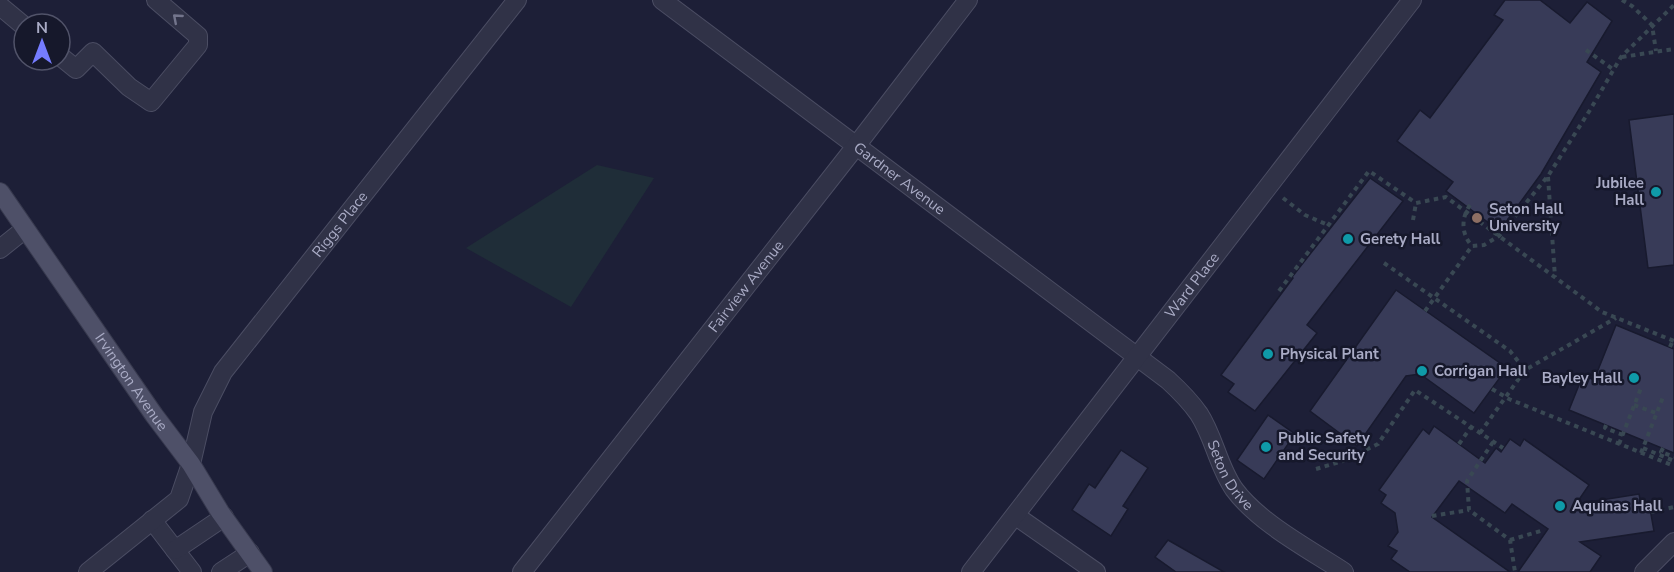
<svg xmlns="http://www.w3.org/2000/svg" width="1674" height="572" font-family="'Nunito Sans',sans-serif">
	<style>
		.green { fill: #1f2d38 }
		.building { fill: #383b58; stroke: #181a2e; stroke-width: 1.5 }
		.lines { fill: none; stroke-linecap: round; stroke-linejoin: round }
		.minor-casing { stroke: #4b4d63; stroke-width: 20 }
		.major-casing { stroke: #37394e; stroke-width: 20 }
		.path { stroke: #394853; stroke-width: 4; stroke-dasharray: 4.5 4.5; stroke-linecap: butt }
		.minor { stroke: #303247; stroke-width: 18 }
		.major { stroke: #4e5068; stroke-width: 18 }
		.oneway { stroke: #73758c }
		.culture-dot { fill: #0f9aa8; stroke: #16182b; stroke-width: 2 }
		.education-dot { fill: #8d6e63; stroke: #16182b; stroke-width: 2 }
		.labels { text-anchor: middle; stroke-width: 5; stroke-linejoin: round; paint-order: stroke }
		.street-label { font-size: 15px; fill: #a9abc5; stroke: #16182b }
		.poi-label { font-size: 15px; font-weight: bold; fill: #a9abc5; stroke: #16182b; text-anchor: start }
	</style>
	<rect width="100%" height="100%" fill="#1d1f37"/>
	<!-- green -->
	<polygon class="green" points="597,165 654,178 571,307 466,248"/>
	<!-- building -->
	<g class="building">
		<polygon points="1505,0 1540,0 1570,23 1587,2 1612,21 1587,62 1601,72 1541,174 1506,222 1504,221 1497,229 1446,191 1453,182 1397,141 1420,110 1430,118 1503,20 1494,15"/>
		<polygon points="1674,114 1674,265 1648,268 1629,120"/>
		<polygon points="1370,178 1403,201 1307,325 1317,333 1255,411 1228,392 1234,384 1221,375 1293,278 1292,277"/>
		<polygon points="1396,290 1507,368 1474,413 1420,374 1406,376 1357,446 1310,411"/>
		<polygon points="1616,325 1674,349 1674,453 1569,410 1583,375 1594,380"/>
		<polygon points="1268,415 1295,434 1264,479 1237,460"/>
		<polygon points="1434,426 1485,463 1496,448 1501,452 1510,439 1520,446 1524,439 1589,485 1576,504 1639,494 1641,504 1649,503 1654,531 1580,542 1601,556 1590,572 1518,572 1548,529 1512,504 1505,513 1459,481 1432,517 1510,572 1410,572 1391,559 1397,551 1388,546 1398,532 1395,513 1381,503 1386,495 1379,490 1423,429 1429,434"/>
		<polygon points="1121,450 1148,468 1123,506 1128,509 1111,536 1072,510 1089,484 1095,488"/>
		<polygon points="1168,540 1224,572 1176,572 1155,557"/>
	</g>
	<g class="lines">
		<!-- minor casing -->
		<g class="minor-casing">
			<g id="minor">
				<path id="s1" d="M 662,0 L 1168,380 C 1180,391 1190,401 1199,414 C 1214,437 1218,466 1234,489 C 1259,523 1309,549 1344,572"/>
				<polyline points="0,6 24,26"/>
				<polyline points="60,56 76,69 93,52 129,87 151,102 198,45 198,36 156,0"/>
				<polyline points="0,249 25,229"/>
				<polyline points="1016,516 1096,572"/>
				<polyline points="152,520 192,572"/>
				<polyline points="175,550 224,517"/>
				<path id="s2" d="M 88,572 L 179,499 L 191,464 L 203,412 L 223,372 L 517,0"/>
				<polyline points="221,572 250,553"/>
				<path id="s3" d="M 522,572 L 856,146 L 968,0"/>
				<path id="s4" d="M 971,572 L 1412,0"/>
				<polyline points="1644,572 1674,542"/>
			</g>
		</g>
		<!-- major casing -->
		<g class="major-casing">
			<g id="major">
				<path id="s5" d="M 0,192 L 154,415 L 191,464 L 220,512 L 263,572"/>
			</g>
		</g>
		<!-- path -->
		<g class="path">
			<polyline points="1622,0 1632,6 1652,25 1656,51"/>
			<polyline points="1586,50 1614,70"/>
			<polyline points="1622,57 1674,49"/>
			<polyline points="1548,177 1555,277"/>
			<polyline points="1283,198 1305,215 1328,225"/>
			<path d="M 1470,205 C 1461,218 1461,234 1472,246"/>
			<polyline points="1413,220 1416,203"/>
			<polyline points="1384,263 1510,351 1525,370"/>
			<polyline points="1279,291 1369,171 1416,203 1446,197 1602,312 1674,341"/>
			<polyline points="1425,311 1472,246 1484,245 1499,236 1548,176 1590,110 1621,57 1674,5"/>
			<polyline points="1670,347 1673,340"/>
			<polyline points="1492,389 1509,399 1674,466"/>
			<polyline points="1634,405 1656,413"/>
			<polyline points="1606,425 1605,428 1623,435"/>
			<polyline points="1480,433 1525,370 1616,318"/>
			<polyline points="1493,442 1467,481 1469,510 1510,540 1515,572"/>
			<polyline points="1459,444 1471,427"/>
			<polyline points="1619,444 1641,388"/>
			<polyline points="1643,448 1674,461"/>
			<polyline points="1663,448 1661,452 1674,457"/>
			<polyline points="1641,453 1663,397"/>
			<polyline points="1316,469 1343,461 1378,444 1415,390 1503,448"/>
			<polyline points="1651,512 1674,507"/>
			<polyline points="1432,516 1469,510"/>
			<polyline points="1510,540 1544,530"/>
		</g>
		<!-- minor -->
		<use href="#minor" class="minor"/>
		<!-- major -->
		<use href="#major" class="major"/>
	</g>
	<!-- one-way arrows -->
	<defs><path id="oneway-chevron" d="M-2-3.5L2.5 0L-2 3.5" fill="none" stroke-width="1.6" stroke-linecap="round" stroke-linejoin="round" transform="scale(1.5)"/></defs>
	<use class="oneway" href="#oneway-chevron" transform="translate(177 18) rotate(-139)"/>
	<!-- markers -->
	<g class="culture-dot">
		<circle cx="1656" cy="192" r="6"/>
		<circle cx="1348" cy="239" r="6"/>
		<circle cx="1268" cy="354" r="6"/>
		<circle cx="1422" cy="371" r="6"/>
		<circle cx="1634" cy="378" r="6"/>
		<circle cx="1266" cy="447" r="6"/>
		<circle cx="1560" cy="506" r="6"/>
	</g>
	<circle class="education-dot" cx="1477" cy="218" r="6"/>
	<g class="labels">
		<!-- street labels -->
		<g class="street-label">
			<text dy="5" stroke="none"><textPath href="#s1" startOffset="297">Gardner Avenue</textPath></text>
			<text dy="5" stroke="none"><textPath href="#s2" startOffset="440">Riggs Place</textPath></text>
			<text dy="5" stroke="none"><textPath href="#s4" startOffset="362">Ward Place</textPath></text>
			<text dy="5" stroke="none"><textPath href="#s3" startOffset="363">Fairview Avenue</textPath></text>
			<text dy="5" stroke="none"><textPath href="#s5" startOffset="231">Irvington Avenue</textPath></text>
			<text dy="5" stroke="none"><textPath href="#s1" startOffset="748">Seton Drive</textPath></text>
		</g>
		<!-- poi labels -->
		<g class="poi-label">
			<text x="1644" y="188" text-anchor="end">Jubilee<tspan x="1644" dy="17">Hall</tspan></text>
			<text x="1489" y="214">Seton Hall<tspan x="1489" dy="17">University</tspan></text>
			<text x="1360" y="244">Gerety Hall</text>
			<text x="1280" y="359">Physical Plant</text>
			<text x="1434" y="376">Corrigan Hall</text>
			<text x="1622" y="383" text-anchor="end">Bayley Hall</text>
			<text x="1278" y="443">Public Safety<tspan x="1278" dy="17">and Security</tspan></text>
			<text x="1572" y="511">Aquinas Hall</text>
		</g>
	</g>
	<!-- north arrow -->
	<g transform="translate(42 42)"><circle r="28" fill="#16182b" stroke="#515369" stroke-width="1.5"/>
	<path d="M0-4.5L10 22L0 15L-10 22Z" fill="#757cff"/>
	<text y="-9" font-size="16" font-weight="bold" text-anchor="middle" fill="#a9abc5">N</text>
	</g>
</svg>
